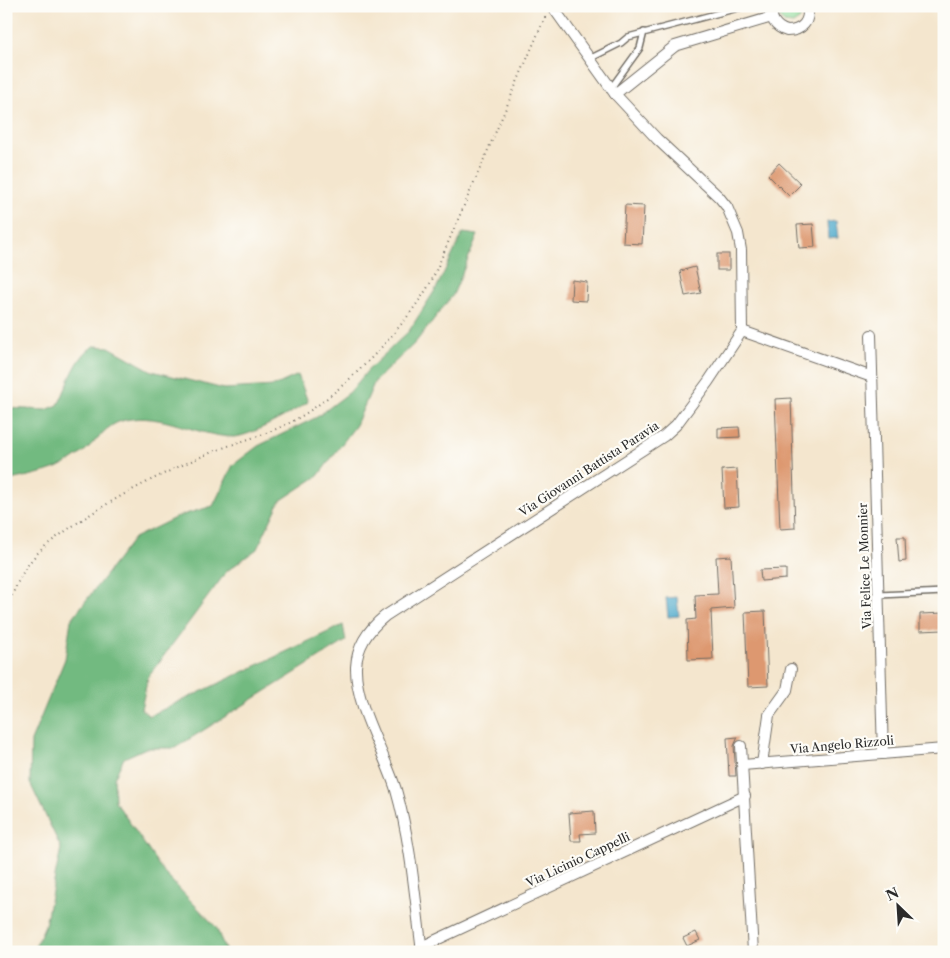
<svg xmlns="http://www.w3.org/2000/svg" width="950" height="958" font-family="'Libre Caslon Text',serif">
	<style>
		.green { fill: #8dda98; stroke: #5c8262 }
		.forest { fill: #72ba80; stroke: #4e7256 }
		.water { fill: #4ca8ca; stroke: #3c6a7a }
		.building { fill: #dd9870 }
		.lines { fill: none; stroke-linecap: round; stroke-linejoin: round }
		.lane-casing { stroke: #716c64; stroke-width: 8 }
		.street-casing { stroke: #716c64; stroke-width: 12 }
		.path { stroke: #716c64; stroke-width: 2; stroke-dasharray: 1 4; stroke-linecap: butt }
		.lane { stroke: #fff; stroke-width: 5 }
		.street { stroke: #fff; stroke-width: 10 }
		.labels { text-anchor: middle; stroke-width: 4.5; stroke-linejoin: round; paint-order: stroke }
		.street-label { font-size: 12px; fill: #2b2b2b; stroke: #fdfcf7 }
	</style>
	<rect width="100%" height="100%" fill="#fdfcf7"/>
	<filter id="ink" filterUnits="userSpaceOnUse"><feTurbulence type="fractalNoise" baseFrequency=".02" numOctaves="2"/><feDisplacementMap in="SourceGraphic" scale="10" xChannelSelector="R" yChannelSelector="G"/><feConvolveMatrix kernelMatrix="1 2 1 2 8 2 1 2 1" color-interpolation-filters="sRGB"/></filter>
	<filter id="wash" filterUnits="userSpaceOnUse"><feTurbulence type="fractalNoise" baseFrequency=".0096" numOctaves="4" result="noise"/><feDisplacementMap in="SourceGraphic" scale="20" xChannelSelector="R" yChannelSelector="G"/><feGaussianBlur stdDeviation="1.12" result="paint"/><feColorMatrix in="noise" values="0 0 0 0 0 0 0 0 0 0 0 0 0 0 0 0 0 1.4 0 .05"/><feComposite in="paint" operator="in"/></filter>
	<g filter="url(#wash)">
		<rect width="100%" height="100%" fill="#f4e6ce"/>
		<!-- green -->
		<polygon class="green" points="780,6 800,6 800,19 793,24 784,23 779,16"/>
		<!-- forest -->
		<g class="forest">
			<polygon points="463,233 478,235 453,295 415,343 375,381 356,425 318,476 280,501 257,549 227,571 148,677 141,709 149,716 343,625 346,641 175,748 146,748 124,758 114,778 115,801 164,873 216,927 226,952 33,952 45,925 61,848 30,783 31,741 65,659 71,620 134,538 179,516 213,506 233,465 258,446 317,417 350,392 368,370 409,331 437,287"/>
			<path d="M 94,346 L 109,347 L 152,371 L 224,389 L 274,386 L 298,375 L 308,402 C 293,412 250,437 233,437 C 195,436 163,412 125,420 C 105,424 96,443 81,454 C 60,471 32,475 6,481 L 6,408 L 46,410 L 58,405 C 68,386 75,357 94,346 Z"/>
		</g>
		<!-- water -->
		<g class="water">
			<polygon points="836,221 838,238 828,239 827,222"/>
			<polygon points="677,597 679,616 668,617 666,598"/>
		</g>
		<g id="blocks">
			<!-- building -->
			<g class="building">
				<polygon points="779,163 801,184 789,196 768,175"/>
				<polygon points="625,205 644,206 642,244 623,243"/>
				<polygon points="813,224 815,247 799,248 797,225"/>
				<rect x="717" y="254" width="12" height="16"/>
				<polygon points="695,267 701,293 685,296 680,271"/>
				<polygon points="572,280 587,282 586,301 571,300"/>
				<polygon points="791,398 795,528 780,529 775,399"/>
				<polygon points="739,427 740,437 718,438 718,428"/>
				<polygon points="737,469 739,507 724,508 722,470"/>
				<polygon points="897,537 905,537 906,561 899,562"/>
				<polygon points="731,556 734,608 711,610 713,659 688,660 687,620 696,619 695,595 718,594 716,557"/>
				<polygon points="786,569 786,579 761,581 760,570"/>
				<polygon points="765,611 768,686 748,687 745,612"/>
				<polygon points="944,613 944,630 920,631 920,614"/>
				<polygon points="738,737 734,746 736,776 729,776 727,738"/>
				<polygon points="594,811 595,833 580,834 581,841 571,841 569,813"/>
				<polygon points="696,932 700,940 687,946 683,938"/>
			</g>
		</g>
	</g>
	<g filter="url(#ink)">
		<use href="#blocks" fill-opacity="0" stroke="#716c64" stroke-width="1"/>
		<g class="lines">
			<!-- lane casing -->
			<g class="lane-casing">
				<g id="lane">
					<polyline points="589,59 621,43 628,37 746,6"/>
					<polyline points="611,88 640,48 644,32"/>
					<polyline points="879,595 944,592"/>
				</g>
			</g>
			<!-- street casing -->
			<g class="street-casing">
				<g id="street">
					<path d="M 773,6 C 769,19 775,27 787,31 C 802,31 811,21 807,6"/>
					<polyline points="615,94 675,46 772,17"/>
					<polyline points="742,331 872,377"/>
					<polyline points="871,335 883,754"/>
					<polyline points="741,746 753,952"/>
					<polyline points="762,764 769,715 787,690 791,669"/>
					<polyline points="743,765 944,749"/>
					<polyline points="421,947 745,796"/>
					<path d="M 422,952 C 415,898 411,842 396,790 C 385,753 355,706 356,667 C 357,646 369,629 385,616 L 664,436 L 676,425 L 708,382 L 742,331 L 741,250 L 738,233 L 727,207 L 719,197 L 657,139 L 615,94 L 552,6"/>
				</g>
			</g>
			<!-- path -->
			<path class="path" d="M 6,610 C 14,590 21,572 35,556 C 44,546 56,538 67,530 C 111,499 160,474 210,453 C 238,441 268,435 295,420 C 343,393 405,328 432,280 L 546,15"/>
			<!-- lane -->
			<use href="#lane" class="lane"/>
			<!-- street -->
			<use href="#street" class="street"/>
		</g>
	</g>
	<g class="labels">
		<!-- street labels -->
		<g class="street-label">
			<text transform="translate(589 469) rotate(-33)" y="4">Via Giovanni Battista Paravia</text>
			<text transform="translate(865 566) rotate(-92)" y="4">Via Felice Le Monnier</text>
			<text transform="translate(842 745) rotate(-5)" y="4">Via Angelo Rizzoli</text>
			<text transform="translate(578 860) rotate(-25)" y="4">Via Licinio Cappelli</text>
		</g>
	</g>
	<!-- margin -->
	<rect width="950" height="958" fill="none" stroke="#fdfcf7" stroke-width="25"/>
	<!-- north arrow -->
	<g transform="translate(898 906) rotate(335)" stroke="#fdfcf7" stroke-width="4" paint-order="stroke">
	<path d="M0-4L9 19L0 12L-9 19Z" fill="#2b2b2b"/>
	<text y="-8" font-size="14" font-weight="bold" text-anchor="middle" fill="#2b2b2b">N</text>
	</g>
</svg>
